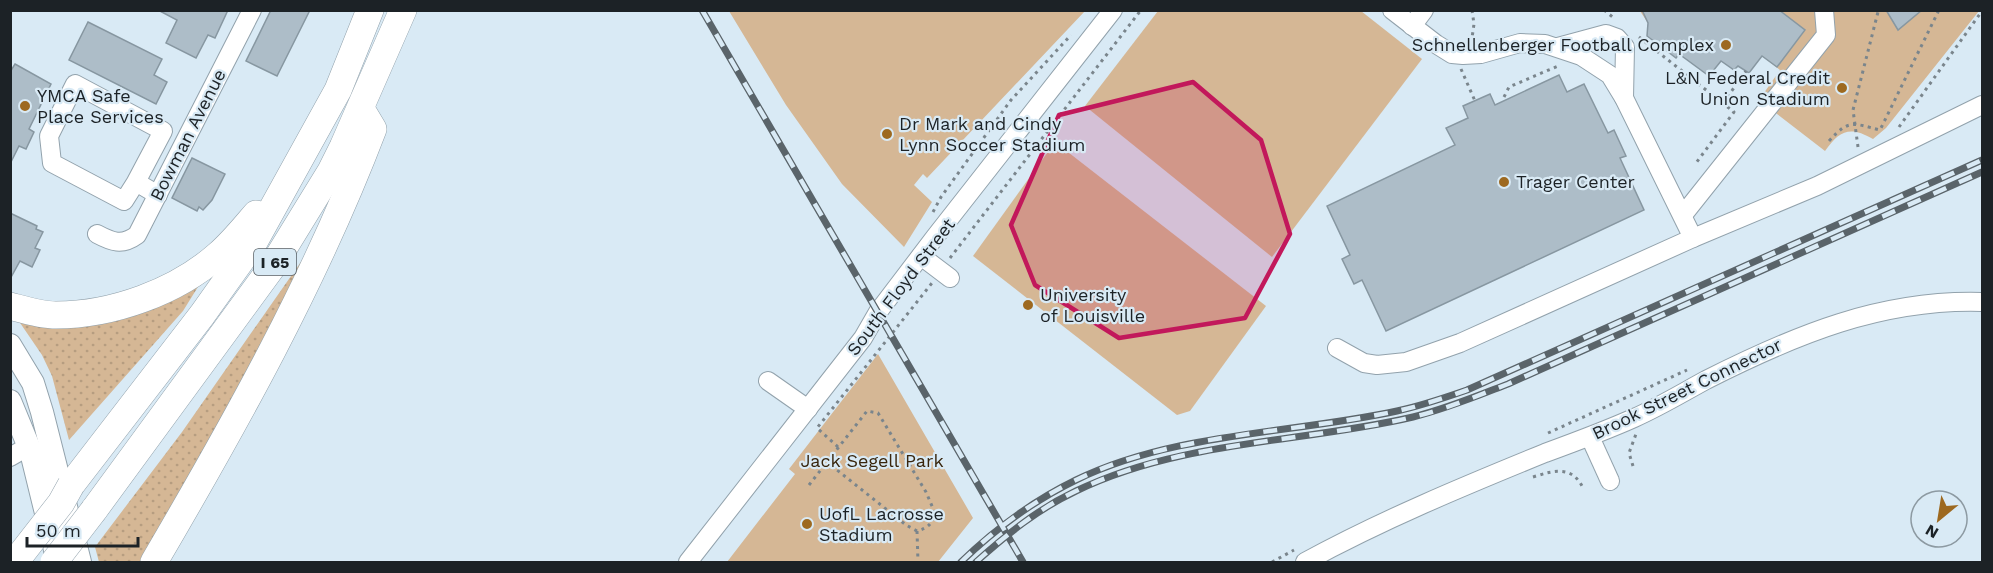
<svg xmlns="http://www.w3.org/2000/svg" width="1993" height="573" font-family="'Work Sans',sans-serif">
	<style>
		.grass { fill: url(#grass-dots) }
		.park { fill: #d5b795 }
		.building { fill: #adbdc8; stroke: #8797a1; stroke-width: 1.5 }
		.lines { fill: none; stroke-linecap: round; stroke-linejoin: round }
		.minor-casing { stroke: #92a2ac; stroke-width: 20 }
		.major-casing { stroke: #92a2ac; stroke-width: 24 }
		.highway-casing { stroke: #92a2ac; stroke-width: 28 }
		.path { stroke: #7a858c; stroke-width: 3; stroke-dasharray: 3 4.5; stroke-linecap: butt }
		.minor { stroke: #fff; stroke-width: 18 }
		.major { stroke: #fff; stroke-width: 22 }
		.highway { stroke: #fff; stroke-width: 27 }
		.rail-casing { stroke: #5a646a; stroke-width: 7 }
		.rail { stroke: #d9eaf5; stroke-width: 4.5; stroke-dasharray: 14; stroke-linecap: butt }
		.highway-bridge-casing { stroke: #92a2ac; stroke-width: 28; stroke-linecap: butt }
		.highway-bridge { stroke: #fff; stroke-width: 27 }
		.marked { fill: #c2185b; fill-opacity: 0.2; stroke: #c2185b; stroke-width: 4.5; stroke-linejoin: round }
		.poi-dot { fill: #9d6920; stroke: #d9eaf5; stroke-width: 2 }
		.labels { text-anchor: middle; stroke-width: 4.5; stroke-linejoin: round; paint-order: stroke }
		.shield { fill: #d9eaf5; stroke: #555e64; stroke-width: 1.5 }
		.shield-label { font-size: 16px; font-weight: bold; fill: #1c2226 }
		.poi-label { font-size: 18px; fill: #1c2226; stroke: #d9eaf5; text-anchor: start }
		.street-label { font-size: 18px; fill: #1c2226; stroke: #d9eaf5 }
		.park-label { font-size: 18px; fill: #39260d; stroke: #d9eaf5 }
	</style>
	<defs>
		<pattern id="grass-dots" width="8" height="8" patternUnits="userSpaceOnUse" patternTransform="scale(1.5)"><rect width="8" height="8" fill="#d5b795"/><path d="M2 2h.1M6 6h.1" fill="none" stroke="#b69d80" stroke-width="1.8" stroke-linecap="round"/></pattern>
	</defs>
	<rect width="100%" height="100%" fill="#d9eaf5"/>
	<!-- grass -->
	<g class="grass">
		<polygon points="312,246 147,562 99,562 95,547 182,432"/>
		<polygon points="201,282 183,311 69,440 52,376 42,355 14,314"/>
	</g>
	<!-- park -->
	<g class="park">
		<polygon points="729,11 1085,11 927,178 923,174 914,185 932,202 904,247 842,184 786,105"/>
		<polygon points="1158,11 1361,11 1422,59 1272,257 1085,106"/>
		<path d="M 1640,11 L 1979,11 L 1886,128 L 1873,139 C 1850,126 1840,130 1825,151 L 1759,100 L 1780,70 L 1762,56 L 1749,73 L 1739,65 L 1734,70 L 1721,61 L 1709,76 L 1679,54 L 1676,58 L 1647,36 L 1648,23 Z"/>
		<polygon points="1055,142 1266,306 1190,411 1177,415 973,256"/>
		<polygon points="878,354 973,518 938,562 727,562 795,474 789,469"/>
	</g>
	<!-- building -->
	<g class="building">
		<polygon points="158,10 228,10 215,38 208,35 196,58 166,43 177,20"/>
		<polygon points="271,10 310,10 277,76 246,61"/>
		<polygon points="1642,10 1779,10 1805,30 1777,67 1762,56 1749,73 1738,66 1734,70 1721,61 1709,76 1679,54 1676,58 1647,36 1648,23"/>
		<polygon points="1886,10 1922,10 1898,30"/>
		<polygon points="88,22 162,59 154,75 167,82 156,104 69,60"/>
		<polygon points="15,64 51,84 29,129 34,132 26,149 19,146 10,164 10,72"/>
		<polygon points="1559,75 1567,92 1584,84 1608,133 1614,130 1626,156 1620,158 1644,210 1386,331 1362,280 1354,284 1342,259 1350,255 1327,206 1455,145 1446,128 1468,118 1463,106 1490,94 1495,105"/>
		<polygon points="192,158 225,174 212,200 203,210 199,207 197,211 172,198"/>
		<polygon points="10,213 37,226 36,229 43,232 35,248 40,250 32,267 20,261 10,279"/>
	</g>
	<g class="lines">
		<!-- minor casing -->
		<g class="minor-casing">
			<g id="minor">
				<polyline points="1392,10 1436,44 1452,54 1463,55 1481,54 1520,43 1545,44 1581,56 1610,75 1624,98 1693,238 1817,186 1982,105"/>
				<polyline points="1412,26 1424,10"/>
				<polyline points="1558,47 1606,34 1617,38 1625,47 1624,98"/>
				<polyline points="136,182 163,131 75,84 49,136 52,163 124,201 136,182 158,195"/>
				<polyline points="1683,215 1826,35 1824,10"/>
				<path d="M 97,234 C 112,242 122,246 137,235 L 252,10"/>
				<polyline points="921,256 950,278"/>
				<polyline points="1337,348 1364,363 1377,365 1406,362 1460,343 1693,238"/>
				<polyline points="768,381 808,409"/>
				<polyline points="1590,437 1610,481"/>
				<polyline points="10,457 29,446"/>
				<polyline points="688,562 863,338 878,312 935,237 1113,10"/>
				<path d="M 1305,562 C 1382,520 1464,486 1545,453 C 1575,442 1605,431 1634,418 C 1659,407 1682,393 1706,380 C 1795,335 1881,299 1982,302"/>
			</g>
		</g>
		<!-- major casing -->
		<g class="major-casing">
			<g id="major">
				<polyline points="10,345 33,383 42,412 80,562"/>
				<polyline points="10,401 31,452 58,562"/>
			</g>
		</g>
		<!-- highway casing -->
		<g class="highway-casing">
			<g id="highway">
				<path d="M 10,306 C 25,310 41,315 56,315 C 112,315 176,292 218,255 C 232,243 244,228 256,214"/>
				<polyline points="71,485 202,315 254,242 338,90 370,10"/>
				<polyline points="94,510 272,267 331,171 343,147 403,10"/>
				<path d="M 154,562 C 236,422 315,281 373,129 L 361,109"/>
			</g>
		</g>
		<!-- path -->
		<g class="path">
			<polyline points="1472,10 1474,24 1472,38"/>
			<polyline points="1604,10 1615,19"/>
			<polyline points="1639,37 1734,112 1696,163"/>
			<polyline points="1461,69 1475,101"/>
			<polyline points="1504,97 1509,87 1558,66"/>
			<polyline points="1723,103 1746,71"/>
			<polyline points="1899,127 1982,11"/>
			<path d="M 1829,141 C 1849,119 1852,123 1880,130 L 1939,10"/>
			<polyline points="1858,147 1853,110 1878,12"/>
			<polyline points="933,212 941,197 1011,100 1071,35"/>
			<polyline points="950,258 1141,10"/>
			<polyline points="1548,433 1687,370"/>
			<polyline points="838,447 817,428 932,283"/>
			<polyline points="1633,466 1629,453 1636,434"/>
			<path d="M 1533,477 C 1555,470 1573,465 1584,490"/>
			<path d="M 809,485 L 867,411 L 878,413 L 926,492 L 935,513 C 932,524 928,528 917,531 L 906,525 L 832,466 L 829,459"/>
			<polyline points="917,531 918,562"/>
			<polyline points="1272,562 1294,550"/>
		</g>
		<!-- minor -->
		<use href="#minor" class="minor"/>
		<!-- major -->
		<use href="#major" class="major"/>
		<!-- highway -->
		<use href="#highway" class="highway"/>
		<!-- rail casing -->
		<g class="rail-casing">
			<g id="rail">
				<polyline points="702,10 1023,562"/>
				<path d="M 961,562 C 995,529 1033,501 1076,480 C 1175,432 1291,434 1397,411 C 1420,406 1444,398 1467,390 L 1982,160"/>
				<path d="M 976,562 C 1007,534 1038,509 1076,491 C 1181,440 1302,443 1413,417 C 1446,409 1477,396 1508,384 L 1982,172"/>
			</g>
		</g>
		<!-- rail -->
		<use href="#rail" class="rail"/>
		<!-- highway-bridge casing -->
		<g class="highway-bridge-casing">
			<g id="highway-bridge">
				<polyline points="15,562 61,503 71,485"/>
				<polyline points="54,562 94,510"/>
			</g>
		</g>
		<!-- highway-bridge -->
		<use href="#highway-bridge" class="highway-bridge"/>
	</g>
	<!-- marked area -->
	<path class="marked" d="M 1193,82 L 1261,140 L 1290,234 L 1245,318 L 1119,338 L 1035,285 L 1011,225 L 1059,115 Z"/>
	<!-- markers -->
	<g class="poi-dot">
		<circle cx="1726" cy="45" r="6"/>
		<circle cx="1842" cy="88" r="6"/>
		<circle cx="25" cy="106" r="6"/>
		<circle cx="887" cy="134" r="6"/>
		<circle cx="1504" cy="182" r="6"/>
		<circle cx="1028" cy="305" r="6"/>
		<circle cx="807" cy="524" r="6"/>
	</g>
	<g class="labels">
		<!-- shield labels -->
		<rect class="shield" x="254" y="249" width="42" height="26" rx="4.5"/>
		<g class="shield-label">
			<text x="275" y="268">I 65</text>
		</g>
		<!-- poi labels -->
		<g class="poi-label">
			<text x="1714" y="51" text-anchor="end">Schnellenberger Football Complex</text>
			<text x="1830" y="84" text-anchor="end">L&amp;N Federal Credit<tspan x="1830" dy="21">Union Stadium</tspan></text>
			<text x="37" y="102">YMCA Safe<tspan x="37" dy="21">Place Services</tspan></text>
			<text x="899" y="130">Dr Mark and Cindy<tspan x="899" dy="21">Lynn Soccer Stadium</tspan></text>
			<text x="1516" y="188">Trager Center</text>
			<text x="1040" y="301">University<tspan x="1040" dy="21">of Louisville</tspan></text>
			<text x="819" y="520">UofL Lacrosse<tspan x="819" dy="21">Stadium</tspan></text>
		</g>
		<!-- street labels -->
		<g class="street-label">
			<text transform="translate(188 135) rotate(-63)" y="6">Bowman Avenue</text>
			<text transform="translate(901 287) rotate(-53)" y="6">South Floyd Street</text>
			<text transform="translate(1687 389) rotate(-26)" y="6">Brook Street Connector</text>
		</g>
		<!-- park labels -->
		<g class="park-label">
			<text x="872" y="467">Jack Segell Park</text>
		</g>
	</g>
	<!-- border -->
	<rect width="1993" height="573" fill="none" stroke="#1c2226" stroke-width="24"/>
	<!-- north arrow -->
	<g transform="translate(1939 519) rotate(210)"><circle r="28" fill="#d9eaf5" stroke="#8d9aa2" stroke-width="1.5"/>
	<path d="M0-4.5L10 22L0 15L-10 22Z" fill="#9d6920"/>
	<text y="-9" font-size="16" font-weight="bold" text-anchor="middle" fill="#1c2226">N</text>
	</g>
	<!-- scale -->
	<path d="M27 537v9h111v-9" fill="none" stroke="#1c2226" stroke-width="3"/>
	<text x="36" y="537" font-size="18" fill="#1c2226" stroke="#d9eaf5" stroke-width="4.5" paint-order="stroke">50 m</text>
</svg>
